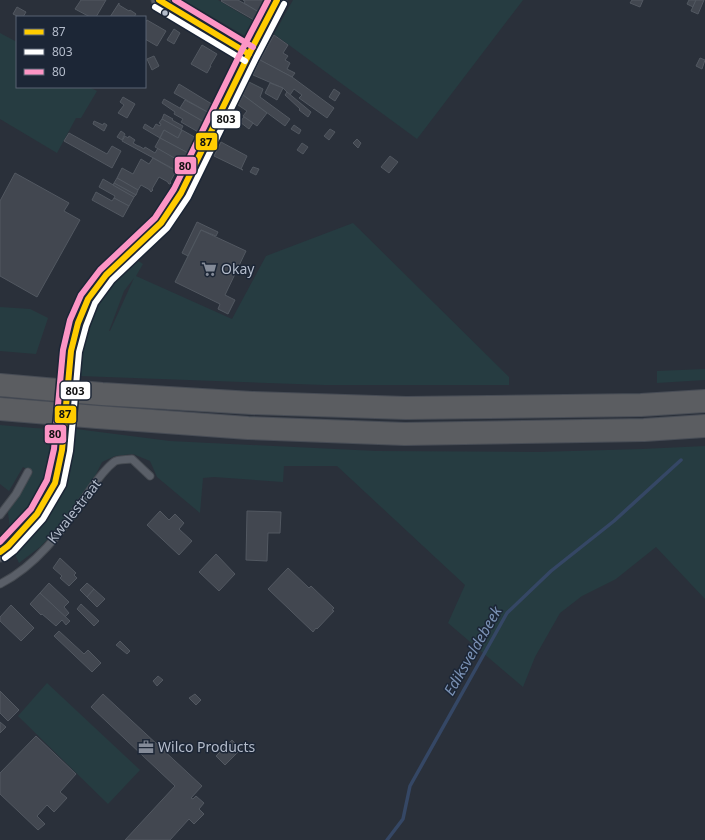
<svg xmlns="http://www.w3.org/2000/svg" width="705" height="840" font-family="'Noto Sans',sans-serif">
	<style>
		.green { fill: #263c41; fill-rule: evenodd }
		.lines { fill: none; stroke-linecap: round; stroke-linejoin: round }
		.stream { stroke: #354765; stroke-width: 3.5 }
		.building { fill: #424750; stroke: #525861 }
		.service-casing { stroke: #464b52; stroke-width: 9 }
		.minor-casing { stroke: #464b52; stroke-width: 17 }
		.tertiary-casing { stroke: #464b52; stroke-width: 21 }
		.motorway-casing { stroke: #474c55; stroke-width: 24 }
		.service { stroke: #5a5f68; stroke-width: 7 }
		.minor { stroke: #5a5f68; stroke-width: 15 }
		.tertiary { stroke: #5a5f68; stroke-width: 19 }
		.motorway { stroke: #5b5d61; stroke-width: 22 }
		.tertiary-bridge-casing { stroke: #464b52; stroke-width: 21; stroke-linecap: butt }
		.tertiary-bridge { stroke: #5a5f68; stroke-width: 19 }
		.bus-1-casing { stroke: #1c2636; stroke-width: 9 }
		.bus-2-casing { stroke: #1c2636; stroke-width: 9 }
		.bus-3-casing { stroke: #1c2636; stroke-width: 9 }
		.bus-1 { stroke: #fc0; stroke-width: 6 }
		.bus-2 { stroke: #fff; stroke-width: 6 }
		.bus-3 { stroke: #fc95c5; stroke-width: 6 }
		.bus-dot { fill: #b4bccb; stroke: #1c2636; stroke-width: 1.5 }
		.labels { text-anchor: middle; stroke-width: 3; stroke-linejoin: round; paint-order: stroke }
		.poi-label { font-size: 14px; fill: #b4bccb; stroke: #1c2636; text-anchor: start }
		.street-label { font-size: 14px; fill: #b4bccb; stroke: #1c2636 }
		.water-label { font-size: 15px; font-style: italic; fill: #7a91b4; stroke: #1c2636 }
		.line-badge { stroke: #1c2636; stroke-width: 1.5 }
		.pale-badge-label { font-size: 11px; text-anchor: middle; font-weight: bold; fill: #111 }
	</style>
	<rect width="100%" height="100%" fill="#2a303a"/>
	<!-- green -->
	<g class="green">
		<polygon points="183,0 218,0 255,22 245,36"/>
		<polygon points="293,0 523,0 417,139 274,34"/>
		<polygon points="0,33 17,42 17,87 89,87 97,91 81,118 76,118 57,153 0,119"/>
		<path d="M 353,223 L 509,377 L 509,385 L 324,385 L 79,376 L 84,337 L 93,312 L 106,291 L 137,260 L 143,264 L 136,276 L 232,319 L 266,256 ZM 134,278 L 110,331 L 109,331 L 124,291 Z"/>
		<polygon points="0,307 30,309 48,318 36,354 0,351"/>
		<polygon points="705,369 705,380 657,383 657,371"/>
		<polygon points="0,425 34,428 53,429 51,448 48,470 41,489 27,514 10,530 8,512 33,472 23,467 9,491 0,484"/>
		<polygon points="76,429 170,441 376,451 538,452 642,449 705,446 705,599 656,547 616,579 582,596 560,613 535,657 523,687 448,623 465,585 337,466 284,466 283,482 214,477 203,478 200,513 157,477 150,461 133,454 115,456 102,462 95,476 60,526 40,547 19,563 14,552 35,532 55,503 67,477 73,452"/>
		<polygon points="47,683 140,770 108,804 18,716"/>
	</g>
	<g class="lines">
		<!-- stream -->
		<polyline class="stream" points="387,840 403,819 410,786 507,613 551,571 614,521 681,460"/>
	</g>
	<!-- building -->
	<g class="building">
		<polygon points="81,0 106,0 96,17 90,17 75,9"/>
		<polygon points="222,0 238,0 259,12 254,20 221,1"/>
		<polygon points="243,0 264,0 265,1 259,12 244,3 245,1"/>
		<polygon points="632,0 643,0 640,7 630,3"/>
		<polygon points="689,0 696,0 693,7 687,4"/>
		<polygon points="696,0 704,0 698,14 691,11"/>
		<polygon points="119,3 119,5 129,11 130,10 136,14 134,17 110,17"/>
		<polygon points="17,7 26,12 23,17 19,17 13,14"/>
		<polygon points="147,20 166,31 157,46 145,39 145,23"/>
		<polygon points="174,29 180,33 174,44 167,40"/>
		<polygon points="274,35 288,45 283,53 288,56 285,60 290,63 287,69 295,73 292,77 260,60"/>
		<polygon points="202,45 217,54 210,66 211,66 207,73 191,64"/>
		<polygon points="154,56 159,66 152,70 147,59"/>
		<polygon points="700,58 705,60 702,69 696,66"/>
		<polygon points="260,60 292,77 334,108 327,118 299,98 302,95 294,89 290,95 283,88 253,75"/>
		<polygon points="249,82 263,89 260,97 290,119 285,126 243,95"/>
		<polygon points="270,83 283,88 277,100 265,93"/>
		<polygon points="179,84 215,106 211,114 174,93"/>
		<polygon points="334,89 340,93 335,101 329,97"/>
		<polygon points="287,92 311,112 308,117 299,110 300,109 285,95"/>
		<polygon points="243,95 267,113 257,126 243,116 247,111 238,105"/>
		<polygon points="123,97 135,104 127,118 118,113 124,105 120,102"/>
		<polygon points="164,99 206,123 200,133 181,122 183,119 174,114 175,112 162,103"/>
		<polygon points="185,100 211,114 206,123 180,108"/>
		<polygon points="164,114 173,119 172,120 183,126 181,130 162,119"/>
		<polygon points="244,117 253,123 249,129 240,122"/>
		<polygon points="162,119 182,130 178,138 164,130 160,138 143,128 145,124 153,129 156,124 160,126 161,124 159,123"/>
		<polygon points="94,121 103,125 104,123 107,125 104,131 93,124"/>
		<polygon points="294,125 301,130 299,134 291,129"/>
		<polygon points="330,129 335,132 329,140 324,136"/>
		<polygon points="164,130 178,138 182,130 198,139 190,154 160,138"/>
		<polygon points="121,131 125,134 122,140 117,137"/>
		<polygon points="69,133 107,154 112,146 121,151 112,168 64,141"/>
		<polygon points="125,136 128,138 129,136 135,140 133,143 138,146 139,146 144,149 145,147 155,153 158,148 185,164 181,173 122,141"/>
		<polygon points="160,138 190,154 185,164 155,147"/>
		<polygon points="357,139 361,143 358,148 353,143"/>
		<polygon points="221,142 247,156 241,169 243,170 214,156"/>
		<polygon points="302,143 308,147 303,154 297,150"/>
		<polygon points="390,156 398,162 389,173 381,167"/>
		<polygon points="153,158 176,171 170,182 171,183 170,184 169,184 168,183 168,182 159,177 152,189 153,190 151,192 150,191 150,190 141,185 138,190 117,178 122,168 133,174 141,159 149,164"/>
		<polygon points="253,167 259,169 256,175 250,172"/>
		<polygon points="15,173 69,203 64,211 80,220 37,297 0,276 0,201"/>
		<polygon points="117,178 138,190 136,195 114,183"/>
		<polygon points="103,179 134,197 129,206 114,198 115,196 99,187"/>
		<polygon points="114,183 136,195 134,197 113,185"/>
		<polygon points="96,192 112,201 114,198 129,206 123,217 92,200"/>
		<polygon points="197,222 218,232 216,236 201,230 188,256 182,253"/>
		<polygon points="201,230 246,251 225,295 235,300 228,314 218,309 220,304 175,282"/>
		<polygon points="160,511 169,520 175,514 184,523 179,529 192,541 179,555 147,525"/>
		<polygon points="247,511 281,512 280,533 268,533 267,561 246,560"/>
		<polygon points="216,554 235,574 219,591 199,572"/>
		<polygon points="60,558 76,573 74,575 77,578 69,586 60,578 62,576 53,568"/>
		<polygon points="288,568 309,588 311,586 334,608 332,610 334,611 317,629 316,628 313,632 268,589"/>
		<polygon points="49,583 69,602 64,607 69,613 65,617 40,593"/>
		<polygon points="87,583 94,589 87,597 80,590"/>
		<polygon points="94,589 105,599 97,607 87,597"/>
		<polygon points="40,593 70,621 66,625 62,620 56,626 42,614 41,615 30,604"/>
		<polygon points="81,604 99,621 94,626 77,609"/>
		<polygon points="11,605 34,628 21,641 0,621 0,617"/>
		<polygon points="59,631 84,654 88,650 101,663 92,672 54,636"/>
		<polygon points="120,641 130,651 127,654 116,645"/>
		<polygon points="158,676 163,680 157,686 153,681"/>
		<polygon points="0,691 19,710 8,721 0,713"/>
		<polygon points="103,694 202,786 191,798 193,799 196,796 204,803 199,809 204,814 194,824 189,819 170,840 125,840 175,786 91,707"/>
		<polygon points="195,694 201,700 196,705 189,698"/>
		<polygon points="0,722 6,727 0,733"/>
		<polygon points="36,736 76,774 60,792 67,798 54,812 47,805 37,816 45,824 38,830 0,794 0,773"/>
		<polygon points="232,740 241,749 225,765 216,756"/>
	</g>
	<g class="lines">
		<!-- service casing -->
		<g class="service-casing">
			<g id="service">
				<polyline points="0,515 16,494 28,472"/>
				<path d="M 0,584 C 36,566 61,532 83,500 C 92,488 101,472 114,462 C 118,459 126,460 132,459 L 150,476"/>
			</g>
		</g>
		<!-- minor casing -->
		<g class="minor-casing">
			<polyline id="minor" points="159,0 249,54"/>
		</g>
		<!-- tertiary casing -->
		<g class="tertiary-casing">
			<g id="tertiary">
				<polyline points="71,351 78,323 88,299 106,275 128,254 161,223 181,193 249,54 277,0"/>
				<polyline points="0,552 8,546 37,514 55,483 62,450"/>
			</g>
		</g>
		<!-- motorway casing -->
		<g class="motorway-casing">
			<g id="motorway">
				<polyline points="0,385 102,394 252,403 406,408 641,405 705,401"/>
				<polyline points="0,409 97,417 248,428 405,434 644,430 705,426"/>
			</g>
		</g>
		<!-- service -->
		<use href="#service" class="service"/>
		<!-- minor -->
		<use href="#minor" class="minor"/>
		<!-- tertiary -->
		<use href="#tertiary" class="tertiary"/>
		<!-- motorway -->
		<use href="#motorway" class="motorway"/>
		<!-- tertiary-bridge casing -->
		<g class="tertiary-bridge-casing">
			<polyline id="tertiary-bridge" points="62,450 71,351"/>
		</g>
		<!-- tertiary-bridge -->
		<use href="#tertiary-bridge" class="tertiary-bridge"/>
		<!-- bus-1 casing -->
		<g class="bus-1-casing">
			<g id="bus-1">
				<polyline points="159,0 249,54"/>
				<polyline points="0,552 8,546 37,514 55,483 62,450 71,351 78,323 88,299 106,275 161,223 181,193 249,54 277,0"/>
			</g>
		</g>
		<!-- bus-2 casing -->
		<g class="bus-2-casing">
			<g id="bus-2">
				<polyline points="155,7 245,61"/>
				<polyline points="5,558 14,551 43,519 63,485 70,451 79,352 86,326 95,303 112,280 167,228 188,197 256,58 284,4"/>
			</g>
		</g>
		<!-- bus-3 casing -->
		<g class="bus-3-casing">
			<g id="bus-3">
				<polyline points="175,0 253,47"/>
				<polyline points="0,542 31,509 47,480 54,449 63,350 70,320 81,295 100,270 155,218 174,189 242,50 268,0"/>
			</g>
		</g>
		<!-- bus-1 -->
		<use href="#bus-1" class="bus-1"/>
		<!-- bus-2 -->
		<use href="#bus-2" class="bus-2"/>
		<!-- bus-3 -->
		<use href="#bus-3" class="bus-3"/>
	</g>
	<!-- icons -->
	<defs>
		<g id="supermarket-bare" transform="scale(1.2)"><path d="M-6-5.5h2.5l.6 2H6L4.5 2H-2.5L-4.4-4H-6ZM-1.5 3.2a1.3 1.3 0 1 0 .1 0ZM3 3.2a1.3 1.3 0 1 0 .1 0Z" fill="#848b98" stroke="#1c2636" stroke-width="2.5" paint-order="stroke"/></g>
		<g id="office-bare" transform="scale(1.2)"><path d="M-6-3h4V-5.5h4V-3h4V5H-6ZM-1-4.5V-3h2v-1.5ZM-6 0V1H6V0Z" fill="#848b98" stroke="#1c2636" stroke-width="2.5" paint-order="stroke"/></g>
	</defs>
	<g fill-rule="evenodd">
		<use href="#supermarket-bare" x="209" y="269"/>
		<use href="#office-bare" x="146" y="747"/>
	</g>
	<!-- markers -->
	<circle class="bus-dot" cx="165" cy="13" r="3.5"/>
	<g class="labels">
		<!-- poi labels -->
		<g class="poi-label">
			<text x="221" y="274">Okay</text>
			<text x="158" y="752">Wilco Products</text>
		</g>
		<!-- street labels -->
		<g class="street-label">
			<text transform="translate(74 511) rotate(-52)" y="5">Kwalestraat</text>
		</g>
		<!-- water labels -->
		<g class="water-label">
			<text transform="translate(473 651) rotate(-60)" y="5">Ediksveldebeek</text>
		</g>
	</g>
	<g class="line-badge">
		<rect x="211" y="110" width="30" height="19" rx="4" fill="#fff"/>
		<rect x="195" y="132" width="23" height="19" rx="4" fill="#fc0"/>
		<rect x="174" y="156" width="23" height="19" rx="4" fill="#fc95c5"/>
		<rect x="60" y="381" width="31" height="19" rx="4" fill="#fff"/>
		<rect x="54" y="405" width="23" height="19" rx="4" fill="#fc0"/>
		<rect x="44" y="424" width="23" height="20" rx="4" fill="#fc95c5"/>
	</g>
	<g class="pale-badge-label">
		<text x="226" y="123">803</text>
		<text x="206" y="146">87</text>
		<text x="185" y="170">80</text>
		<text x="75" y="395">803</text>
		<text x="65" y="418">87</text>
		<text x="55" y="438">80</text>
	</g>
	<!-- legend -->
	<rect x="16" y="16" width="130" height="72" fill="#1c2636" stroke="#596272"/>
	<rect x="24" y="29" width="20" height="6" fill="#ffcc00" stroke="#596272"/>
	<text x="52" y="36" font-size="12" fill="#b4bccb">87</text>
	<rect x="24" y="49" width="20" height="6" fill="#ffffff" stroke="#596272"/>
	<text x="52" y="56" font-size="12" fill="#b4bccb">803</text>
	<rect x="24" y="69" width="20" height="6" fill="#fc95c5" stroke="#596272"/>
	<text x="52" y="76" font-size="12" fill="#b4bccb">80</text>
</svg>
